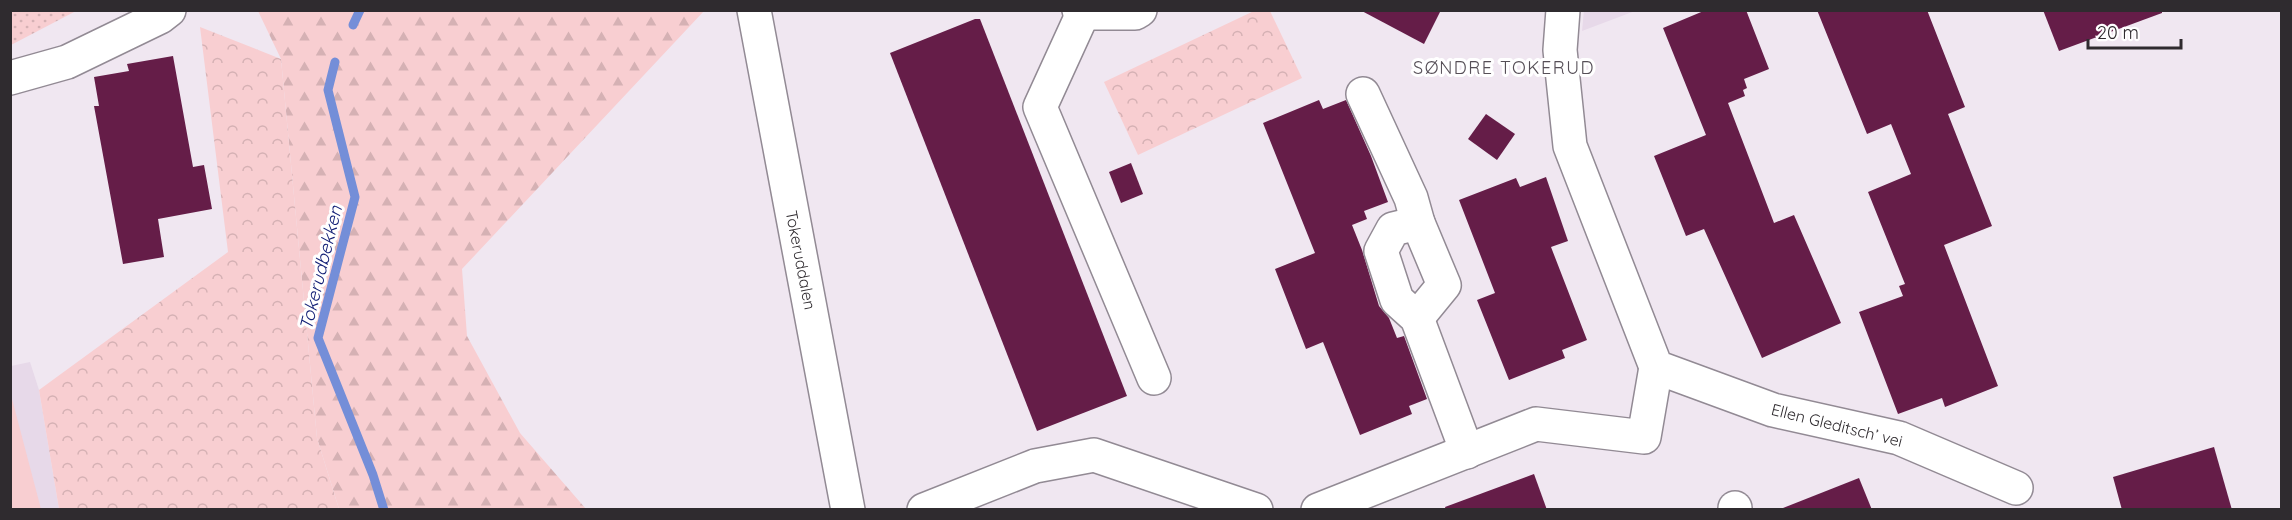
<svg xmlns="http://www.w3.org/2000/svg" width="2292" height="520" font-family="Quicksand,sans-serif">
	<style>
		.built { fill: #e7d9e9 }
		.grass { fill: url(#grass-dots) }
		.forest { fill: url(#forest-firs) }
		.park { fill: url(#park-crowns) }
		.garden { fill: #f8ced1 }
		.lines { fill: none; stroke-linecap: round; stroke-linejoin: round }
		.stream { stroke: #748ed8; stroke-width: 9 }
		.building { fill: #651d48 }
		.minor-casing { stroke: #928a94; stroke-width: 36 }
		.minor { stroke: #fff; stroke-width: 33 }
		.labels { text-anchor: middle; stroke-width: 6; stroke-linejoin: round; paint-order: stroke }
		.street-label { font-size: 16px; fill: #2f2b2f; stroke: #fff }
		.neighbourhood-label { font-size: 18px; letter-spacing: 1.5px; fill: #564f57; stroke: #fff }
		.water-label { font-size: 18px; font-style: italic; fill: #142177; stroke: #fff }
	</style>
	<defs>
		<pattern id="grass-dots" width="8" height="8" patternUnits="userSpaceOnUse" patternTransform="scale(1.5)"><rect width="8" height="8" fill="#f8ced1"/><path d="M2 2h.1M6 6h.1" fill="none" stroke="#d5b1b4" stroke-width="1.8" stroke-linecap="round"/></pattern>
		<pattern id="forest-firs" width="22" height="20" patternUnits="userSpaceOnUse" patternTransform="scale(1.5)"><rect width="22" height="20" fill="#f8ced1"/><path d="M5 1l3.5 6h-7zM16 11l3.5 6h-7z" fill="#d5b1b4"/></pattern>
		<pattern id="park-crowns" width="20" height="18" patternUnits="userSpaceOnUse" patternTransform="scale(1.5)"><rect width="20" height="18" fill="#f8ced1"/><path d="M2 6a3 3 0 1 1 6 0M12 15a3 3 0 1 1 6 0" fill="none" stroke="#d5b1b4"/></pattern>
	</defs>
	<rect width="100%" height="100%" fill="#f0e7f1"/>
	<!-- built -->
	<g class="built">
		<polygon points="1584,10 1635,10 1635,11 1582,31"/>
		<polygon points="30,362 39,390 59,509 11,510 11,366"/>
	</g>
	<!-- grass -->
	<polygon class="grass" points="11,10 76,10 76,11 11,45"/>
	<!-- forest -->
	<polygon class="forest" points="258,11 704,11 462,269 467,336 520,433 586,509 339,509 317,438 281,59"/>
	<!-- park -->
	<g class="park">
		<polygon points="1256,10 1270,11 1302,78 1138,155 1104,82"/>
		<polygon points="200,27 281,59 317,438 339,509 59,509 39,390 228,252"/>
	</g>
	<!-- garden -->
	<polygon class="garden" points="11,395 41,509 11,509"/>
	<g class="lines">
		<!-- stream -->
		<g class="stream">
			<polyline points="353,25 360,10"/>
			<polyline points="335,62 328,90 355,197 318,338 373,475 384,510"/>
		</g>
	</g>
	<!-- building -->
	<g class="building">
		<polygon points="1360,10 1441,10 1424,44"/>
		<polygon points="1706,10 1746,10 1769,69 1744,79 1747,88 1743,90 1745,96 1728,103 1774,223 1794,215 1841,323 1762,358 1704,229 1686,236 1654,156 1706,135 1663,28"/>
		<polygon points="1817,10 1927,10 1965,107 1948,114 1992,226 1944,245 1998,386 1945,407 1942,398 1898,414 1859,312 1903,296 1899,286 1905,284 1868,192 1911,174 1891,124 1867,134"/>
		<polygon points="2043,10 2162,10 2162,13 2059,51"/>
		<polygon points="975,19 980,19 1127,396 1037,431 890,53"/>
		<polygon points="173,56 193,167 204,165 212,209 158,219 164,257 123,264 94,106 99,106 94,77 129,71 127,64"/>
		<polygon points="1319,100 1323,109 1346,100 1371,156 1388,202 1364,211 1367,219 1352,225 1362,250 1379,306 1389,318 1397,338 1404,336 1427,399 1409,406 1412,414 1360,435 1323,342 1306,349 1275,269 1315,253 1263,123"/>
		<polygon points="1486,114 1515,134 1497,160 1468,139"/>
		<polygon points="1131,163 1143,194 1121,203 1109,172"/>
		<polygon points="1546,177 1568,241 1551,247 1587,340 1562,350 1565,358 1509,380 1477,300 1495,293 1459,200 1516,178 1520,187"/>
		<polygon points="2214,447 2232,510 2122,510 2113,477"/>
		<polygon points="1534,474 1547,510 1446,510 1445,507"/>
		<polygon points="1859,478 1872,510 1783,510 1783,508"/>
	</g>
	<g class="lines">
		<!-- minor casing -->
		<g class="minor-casing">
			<g id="minor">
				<polyline points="754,10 848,510"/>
				<polyline points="1079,10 1083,13 1135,13 1140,10"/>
				<polyline points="1563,10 1560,50 1570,146 1656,367 1773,410 1899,438 2016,488"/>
				<polyline points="1083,13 1040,107 1154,378"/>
				<polyline points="10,78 67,62 160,17 169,10"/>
				<polyline points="1363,94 1411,198 1418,223 1444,285 1417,318"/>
				<polyline points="1418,223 1393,229 1381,251 1397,300 1417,318 1467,452"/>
				<polyline points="1735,508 1735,510"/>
				<polyline points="924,510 1035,466 1094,455 1256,510"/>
				<polyline points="1318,510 1536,424 1644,437 1656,367"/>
			</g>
		</g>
		<!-- minor -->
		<use href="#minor" class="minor"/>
	</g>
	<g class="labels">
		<!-- street labels -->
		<g class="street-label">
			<text transform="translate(801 260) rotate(79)" y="6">Tokeruddalen</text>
			<text transform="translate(1837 425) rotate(14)" y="6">Ellen Gleditsch’ vei</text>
		</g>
		<!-- neighbourhood labels -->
		<g class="neighbourhood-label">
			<text x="1504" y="74">SØNDRE TOKERUD</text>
		</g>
		<!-- water labels -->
		<g class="water-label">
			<text transform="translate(321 268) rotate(-76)" y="6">Tokerudbekken</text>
		</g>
	</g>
	<!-- border -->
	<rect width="2292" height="520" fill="none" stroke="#2f2b2f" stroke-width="24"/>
	<!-- scale -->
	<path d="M2088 39v9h93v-9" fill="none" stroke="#2f2b2f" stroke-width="3"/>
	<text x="2097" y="39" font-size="18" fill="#2f2b2f" stroke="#ffffff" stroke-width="4.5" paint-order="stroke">20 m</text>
</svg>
